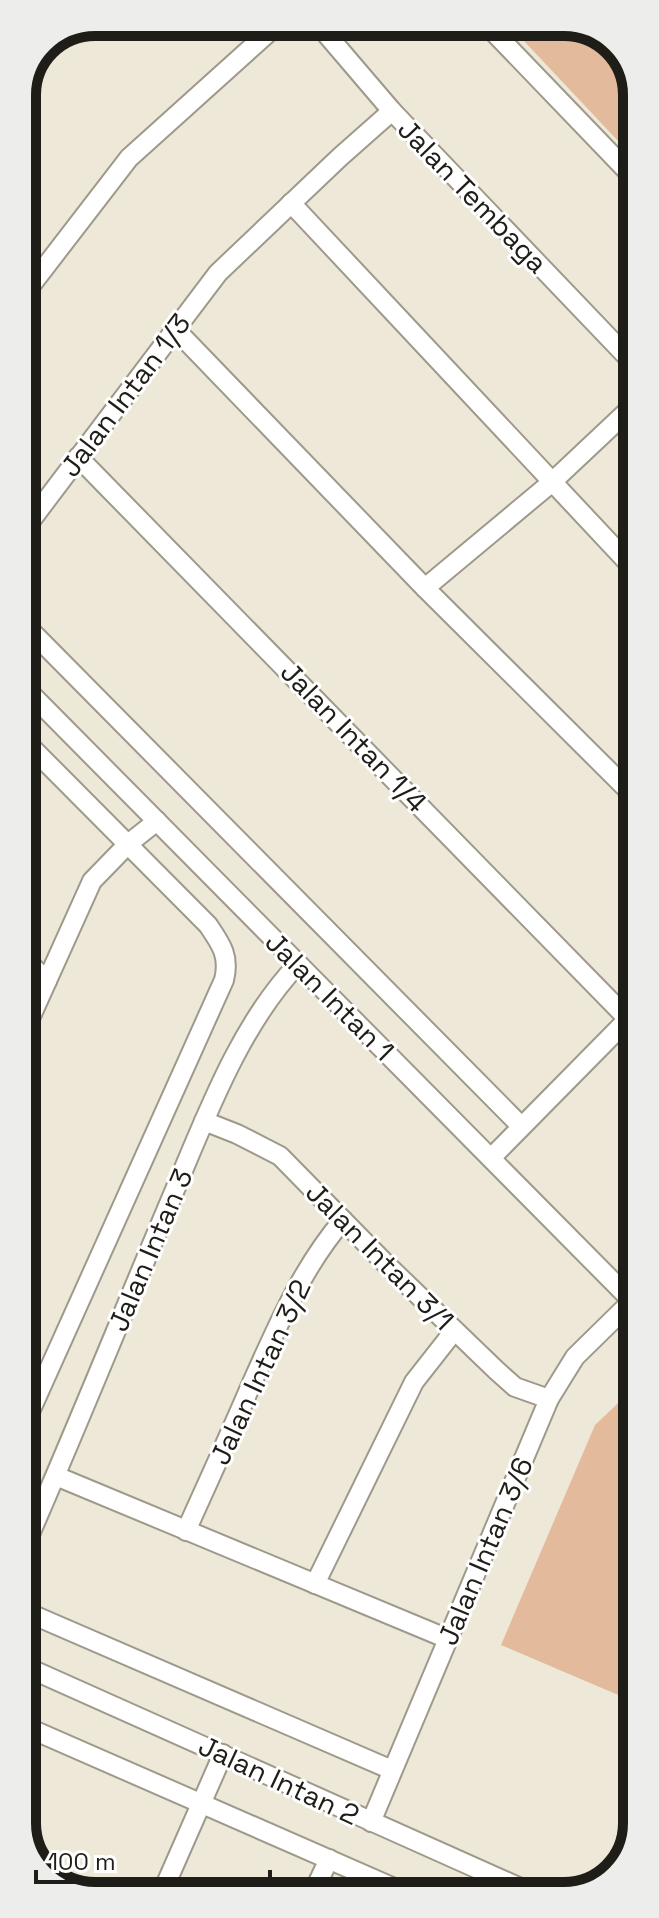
<svg xmlns="http://www.w3.org/2000/svg" width="659" height="1918" font-family="'Space Grotesk',sans-serif">
	<style>
		.green { fill: #e4ba9c }
		.lines { fill: none; stroke-linecap: round; stroke-linejoin: round }
		.minor-casing { stroke: #9e998a; stroke-width: 22 }
		.minor { stroke: #fff; stroke-width: 18 }
		.labels { text-anchor: middle; stroke-width: 6; stroke-linejoin: round; paint-order: stroke }
		.street-label { font-size: 28px; fill: #1e1d17; stroke: #fff }
		.rim { fill: none; stroke: #1e1d17; stroke-width: 10 }
	</style>
	<rect width="100%" height="100%" fill="#ede8d8"/>
	<!-- green -->
	<g class="green">
		<polygon points="506,22 573,23 613,40 635,76 635,159"/>
		<polygon points="633,1389 636,1393 637,1703 501,1645 595,1425"/>
	</g>
	<g class="lines">
		<!-- minor casing -->
		<g class="minor-casing">
			<g id="minor">
				<polyline points="316,22 392,111 635,365"/>
				<polyline points="484,22 635,179"/>
				<polyline points="291,203 635,570"/>
				<polyline points="22,297 129,158 280,22"/>
				<polyline points="175,329 425,588 636,798"/>
				<polyline points="78,457 628,1019"/>
				<polyline points="23,531 218,273 340,157 392,111"/>
				<polyline points="425,588 551,483 635,404"/>
				<polyline points="23,623 521,1126"/>
				<polyline points="23,686 636,1305"/>
				<path d="M 23,739 L 208,925 C 221,944 230,956 224,980 L 24,1425"/>
				<polyline points="23,957 47,981"/>
				<polyline points="23,1034 92,881 128,844 157,821"/>
				<polyline points="204,1121 237,1134 280,1156 387,1265 496,1370 515,1387 549,1399"/>
				<polyline points="491,1158 635,1012"/>
				<polyline points="56,1476 448,1639"/>
				<path d="M 186,1531 C 208,1482 230,1434 251,1385 C 277,1327 302,1268 343,1220"/>
				<path d="M 24,1548 C 75,1432 122,1315 171,1199 C 205,1120 238,1027 298,964"/>
				<polyline points="315,1584 414,1382 454,1331"/>
				<polyline points="24,1611 392,1770"/>
				<polyline points="24,1666 534,1894"/>
				<polyline points="24,1726 408,1894"/>
				<polyline points="371,1822 549,1399 575,1357 632,1301"/>
				<polyline points="161,1895 223,1754"/>
				<polyline points="312,1895 329,1859"/>
			</g>
		</g>
		<!-- minor -->
		<use href="#minor" class="minor"/>
	</g>
	<g class="labels">
		<!-- street labels -->
		<g class="street-label">
			<text transform="translate(473 196) rotate(46)" y="10">Jalan Tembaga</text>
			<text transform="translate(125 395) rotate(-53)" y="10">Jalan Intan 1/3</text>
			<text transform="translate(354 737) rotate(46)" y="10">Jalan Intan 1/4</text>
			<text transform="translate(330 996) rotate(45)" y="10">Jalan Intan 1</text>
			<text transform="translate(150 1250) rotate(-67)" y="10">Jalan Intan 3</text>
			<text transform="translate(380 1256) rotate(45)" y="10">Jalan Intan 3/1</text>
			<text transform="translate(260 1372) rotate(-65)" y="10">Jalan Intan 3/2</text>
			<text transform="translate(485 1551) rotate(-67)" y="10">Jalan Intan 3/6</text>
			<text transform="translate(279 1780) rotate(25)" y="10">Jalan Intan 2</text>
		</g>
	</g>
	<!-- crop -->
	<path d="M0 0H659V1918H0ZM95 36H564A59 59 0 0 1 623 95V1823A59 59 0 0 1 564 1882H95A59 59 0 0 1 36 1823V95A59 59 0 0 1 95 36Z" fill="#ededec" fill-rule="evenodd"/>
	<path class="rim" d="M95 36H564A59 59 0 0 1 623 95V1823A59 59 0 0 1 564 1882H95A59 59 0 0 1 36 1823V95A59 59 0 0 1 95 36Z"/>
	<!-- scale -->
	<path d="M36 1870v12h234v-12" fill="none" stroke="#1e1d17" stroke-width="4"/>
	<text x="48" y="1870" font-size="24" fill="#1e1d17" stroke="#ffffff" stroke-width="6" paint-order="stroke">100 m</text>
</svg>
